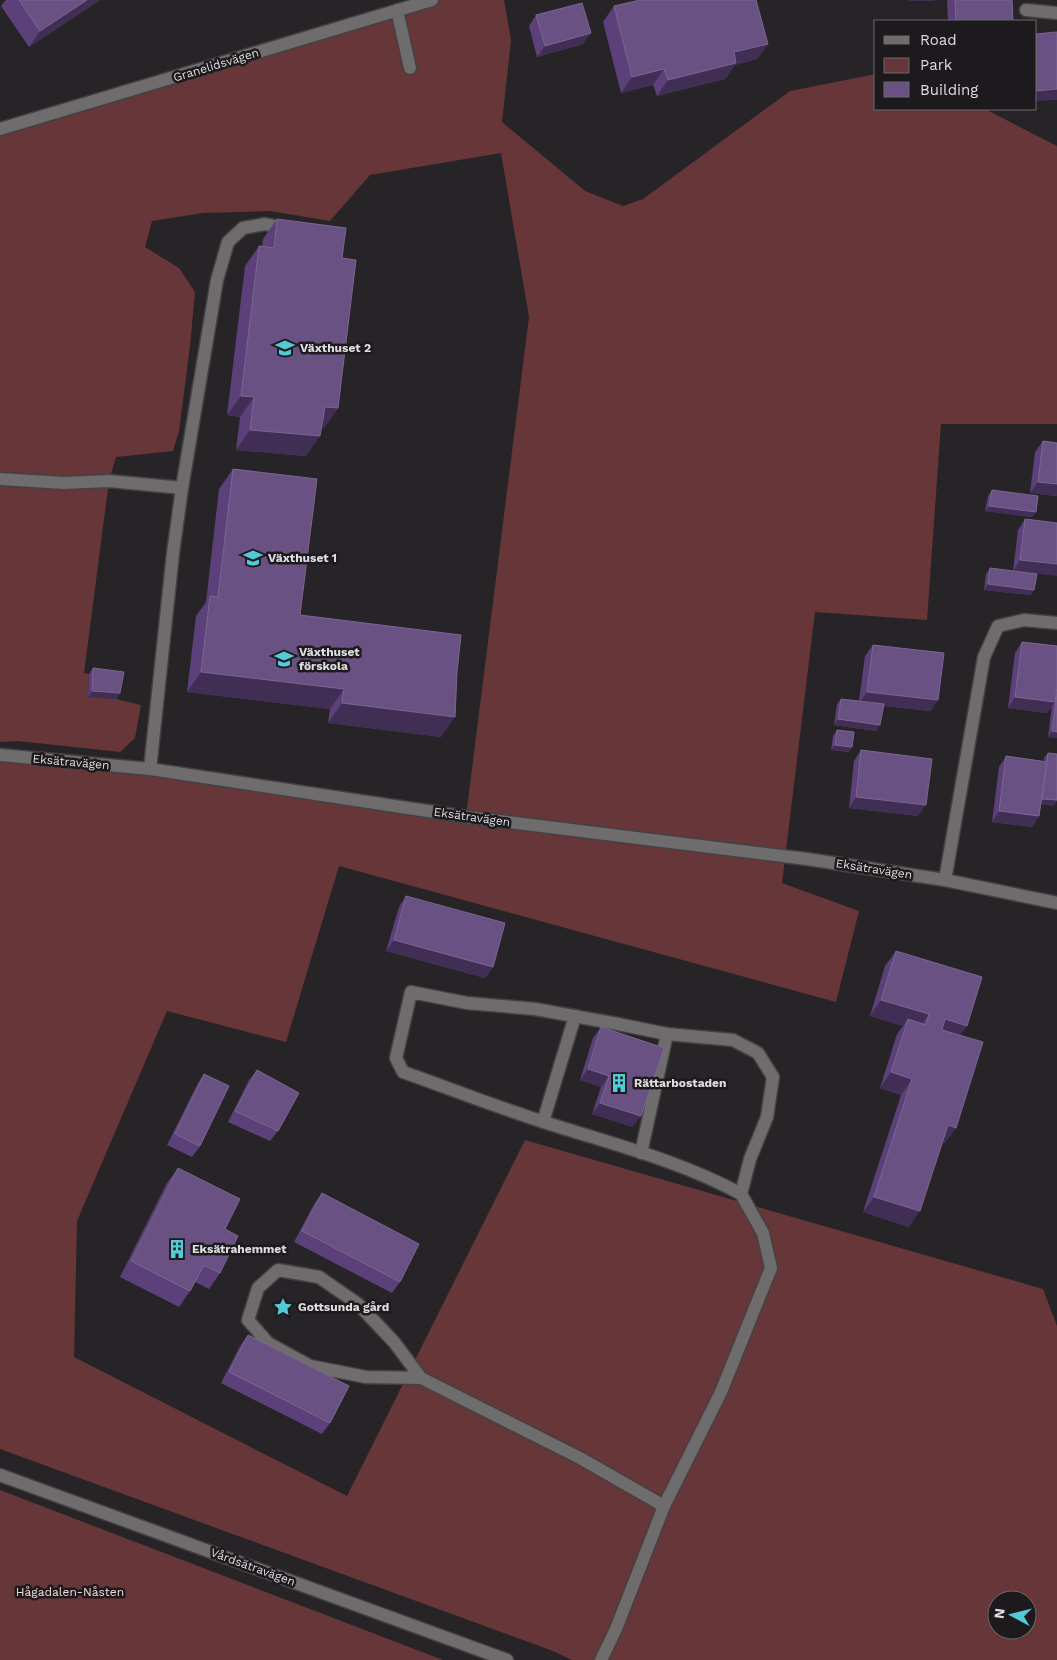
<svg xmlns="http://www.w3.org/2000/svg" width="1057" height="1660" font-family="'Work Sans',sans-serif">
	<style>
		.green { fill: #663639; fill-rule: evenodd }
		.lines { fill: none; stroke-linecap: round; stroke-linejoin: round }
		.minor-casing { stroke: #444144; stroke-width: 15 }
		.minor { stroke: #6e6c6d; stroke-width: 12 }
		.wall { fill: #5b407a }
		.shaded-wall { fill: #402e54 }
		.building { fill: #695184; stroke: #7b6692 }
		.labels { text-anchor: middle; stroke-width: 5; stroke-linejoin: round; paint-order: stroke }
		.street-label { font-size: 12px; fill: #dedcde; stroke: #1d1a1d }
		.poi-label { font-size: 12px; font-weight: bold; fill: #dedcde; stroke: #1d1a1d; text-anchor: start }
		.park-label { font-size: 12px; fill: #f3dadb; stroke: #1d1a1d }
	</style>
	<rect width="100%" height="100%" fill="#272427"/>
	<!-- green -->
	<g class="green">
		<path d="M 432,0 L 504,0 L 511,40 L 502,122 L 585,191 L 623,206 L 643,199 L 790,91 L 876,74 L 876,109 L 985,109 L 1057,146 L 1057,424 L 941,424 L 927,620 L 815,612 L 782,883 L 859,911 L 836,1002 L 339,866 L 286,1042 L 167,1011 L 77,1221 L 74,1357 L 347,1496 L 525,1140 L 1043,1289 L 1057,1326 L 1057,1660 L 572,1660 L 553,1651 L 0,1449 L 0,755 L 466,816 L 529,317 L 501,153 L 370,175 L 330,221 L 270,211 L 203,213 L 152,221 L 145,247 L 179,268 L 195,292 L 190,346 L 179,431 L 173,451 L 116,457 L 109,481 L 84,673 L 89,674 L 88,697 L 116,699 L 141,705 L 135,738 L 120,752 L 18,741 L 0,742 L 0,130 ZM 997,1600 L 1027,1600 L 1027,1630 L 997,1630 Z"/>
		<polygon points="0,1490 443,1660 0,1660"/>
	</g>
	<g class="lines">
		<!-- minor casing -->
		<g class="minor-casing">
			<g id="minor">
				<polyline points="397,10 410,68"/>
				<polyline points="1026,10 1057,13"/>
				<polyline points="0,129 432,0"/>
				<polyline points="0,479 64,483 109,481 182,488 173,553 150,769"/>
				<polyline points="182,488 217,280 228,242 243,228 265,224 289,229"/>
				<polyline points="0,755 150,769 467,817 807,859 945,880 1057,903"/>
				<polyline points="945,880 984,657 998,626 1024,620 1057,623"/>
				<polyline points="543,1122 575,1016"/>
				<polyline points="641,1153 667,1034"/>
				<polyline points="421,1378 366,1377 310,1366 268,1343 248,1320 258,1288 278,1270 319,1277 358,1304 394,1342 421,1378 580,1458 664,1506"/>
				<polyline points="0,1475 507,1660"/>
				<path d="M 601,1660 L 616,1629 L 664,1506 L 721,1392 L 771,1268 L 763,1233 L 741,1194 L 750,1159 L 767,1117 L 773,1077 L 758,1053 L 733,1040 L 667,1034 L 618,1024 L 535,1009 L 467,1003 L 411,992 L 396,1058 L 403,1072 C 451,1089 499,1108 547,1123 C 612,1144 681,1161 741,1194"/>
			</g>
		</g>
		<!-- minor -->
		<use href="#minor" class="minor"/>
	</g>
	<!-- wall -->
	<g class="wall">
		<polygon points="6,0 100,0 29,47 1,6"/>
		<polygon points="947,0 1012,0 1013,21 948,21"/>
		<polygon points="614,6 768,44 757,59 735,65 725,79 657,96 653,85 621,93 603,22"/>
		<polygon points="536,15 583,44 537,57 529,26"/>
		<polygon points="277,219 342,258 338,408 324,428 322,428 306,456 236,450 240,417 227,415 245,266 259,246 262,247 263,239"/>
		<polygon points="1043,441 1057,443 1057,496 1030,493 1035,452"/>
		<polygon points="233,469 300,615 441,737 328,723 330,709 187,692 196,616 206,602 219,489"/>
		<polygon points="992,490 1036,512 1032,517 985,511 988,496"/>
		<polygon points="1025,519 1057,523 1013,571 1018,530"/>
		<polygon points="990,568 1034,590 1030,595 984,590 986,574"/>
		<polygon points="1022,642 1057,646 1057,738 1048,737 1052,706 1047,713 1008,708 1015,653"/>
		<polygon points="873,645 931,711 883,706 876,731 834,725 837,704 841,699 859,701 865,656"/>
		<polygon points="93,668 120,693 116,699 88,697 89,674"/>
		<polygon points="837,730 849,752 831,750 833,736"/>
		<polygon points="861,750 918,816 849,808 854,761"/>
		<polygon points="1048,753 1054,806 1041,804 1039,816 1032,827 992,822 999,767 1006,756 1044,761 1044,758"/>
		<polygon points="406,896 493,967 485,978 386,951 399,907"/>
		<polygon points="896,951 960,1035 945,1143 942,1143 909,1227 863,1212 901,1095 880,1088 897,1034 903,1026 870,1016 885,966"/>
		<polygon points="601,1027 633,1127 592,1114 601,1087 580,1080 593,1038"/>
		<polygon points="257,1070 278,1131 270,1141 228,1122 249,1080"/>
		<polygon points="204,1074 200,1146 192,1157 167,1145 197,1085"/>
		<polygon points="178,1168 225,1229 220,1273 209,1289 195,1282 190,1291 179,1307 120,1277 167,1183"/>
		<polygon points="322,1193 400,1282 392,1293 294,1242 314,1204"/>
		<polygon points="248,1335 330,1423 322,1434 221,1383 240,1346"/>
	</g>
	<!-- shaded-wall -->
	<g class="shaded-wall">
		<polygon points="87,0 100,0 29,47 40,31"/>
		<polygon points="909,0 935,0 934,1 909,1"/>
		<polygon points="591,33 583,44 537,57 545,46"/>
		<polygon points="768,44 757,59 735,65 725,79 657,96 668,80 734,52"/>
		<polygon points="664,69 653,85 621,93 632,77"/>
		<polygon points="1057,89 1057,100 1036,101 1036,91"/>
		<polygon points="241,396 254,397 240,417 227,415"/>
		<polygon points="325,407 338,408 324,428 311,427"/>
		<polygon points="250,430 320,436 306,456 236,450"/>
		<polygon points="1038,482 1057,484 1057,496 1030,493"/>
		<polygon points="989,506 1036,512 1032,517 985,511"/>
		<polygon points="1020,560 1057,564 1057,576 1013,571"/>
		<polygon points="988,584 1034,590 1030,595 984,590"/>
		<polygon points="201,672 344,689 330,709 187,692"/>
		<polygon points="92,691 120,693 116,699 88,697"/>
		<polygon points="867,692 938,700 931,711 859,703"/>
		<polygon points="1015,697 1055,702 1047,713 1008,708"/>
		<polygon points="342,703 455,717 441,737 328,723"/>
		<polygon points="838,719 880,725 876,731 834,725"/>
		<polygon points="1052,731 1057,732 1057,738 1048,737"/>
		<polygon points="835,745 852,747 849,752 831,750"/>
		<polygon points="856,797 926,805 918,816 849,808"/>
		<polygon points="1042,799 1057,800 1057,801 1054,806 1038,804"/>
		<polygon points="999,811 1039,816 1032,827 992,822"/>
		<polygon points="394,940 493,967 485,978 386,951"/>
		<polygon points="881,1000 929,1014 918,1030 908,1019 903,1026 870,1016"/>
		<polygon points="945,1019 967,1026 956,1041 934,1035"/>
		<polygon points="588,1069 609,1076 601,1087 580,1080"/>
		<polygon points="891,1072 912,1079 901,1095 880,1088"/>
		<polygon points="600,1103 641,1116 633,1127 592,1114"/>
		<polygon points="948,1125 956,1128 945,1143 937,1141"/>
		<polygon points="874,1197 920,1211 909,1227 863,1212"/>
	</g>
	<!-- building -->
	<g class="building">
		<polygon points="19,0 87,0 40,31"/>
		<polygon points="640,0 756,0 768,44 734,52 736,63 668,80 664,69 632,77 614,6"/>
		<polygon points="955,0 1012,0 1013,21 956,21"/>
		<polygon points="582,3 591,33 545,46 536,15"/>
		<polygon points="1057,32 1057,89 1036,91 1036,34"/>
		<polygon points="277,219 346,228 342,258 356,260 338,408 325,407 320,436 250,430 254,397 241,396 259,246 274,248"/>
		<polygon points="1043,441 1057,443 1057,484 1038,482"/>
		<polygon points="233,469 317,479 300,615 461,635 457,672 455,717 342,703 344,689 201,672 210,596 218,597"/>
		<polygon points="992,490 1038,496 1036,512 989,506"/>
		<polygon points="1025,519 1057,523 1057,564 1020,560"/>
		<polygon points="990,568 1037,574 1034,590 988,584"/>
		<polygon points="1022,642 1057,646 1057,687 1055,702 1015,697"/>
		<polygon points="873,645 944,653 938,700 867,692"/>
		<polygon points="93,668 124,672 120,693 92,691"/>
		<polygon points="1057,693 1057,732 1052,731"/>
		<polygon points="841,699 884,704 880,725 838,719"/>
		<polygon points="837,730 854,732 852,747 835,745"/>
		<polygon points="861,750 932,759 926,805 856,797"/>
		<polygon points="1048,753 1057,754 1057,800 1042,799"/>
		<polygon points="1006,756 1047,762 1039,816 999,811"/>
		<polygon points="406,896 505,923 493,967 394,940"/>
		<polygon points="896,951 982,977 967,1026 945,1019 942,1030 983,1042 956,1128 948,1125 920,1211 874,1197 912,1079 891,1072 908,1019 926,1025 929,1014 881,1000"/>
		<polygon points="601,1027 664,1048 641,1116 600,1103 609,1076 588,1069"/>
		<polygon points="257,1070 299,1093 278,1131 235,1111"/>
		<polygon points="204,1074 229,1086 200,1146 175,1134"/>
		<polygon points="178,1168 240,1199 225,1229 238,1236 220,1273 204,1265 190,1291 131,1261"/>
		<polygon points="322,1193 419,1244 400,1282 302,1231"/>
		<polygon points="248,1335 349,1386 330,1423 229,1372"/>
	</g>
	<!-- icons -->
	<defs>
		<g id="school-bare" transform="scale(1.5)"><path d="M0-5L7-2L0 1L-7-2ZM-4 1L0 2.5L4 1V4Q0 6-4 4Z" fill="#52cbd8" stroke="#1d1a1d" stroke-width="2.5" paint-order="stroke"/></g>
		<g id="building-bare" transform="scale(1.5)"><path d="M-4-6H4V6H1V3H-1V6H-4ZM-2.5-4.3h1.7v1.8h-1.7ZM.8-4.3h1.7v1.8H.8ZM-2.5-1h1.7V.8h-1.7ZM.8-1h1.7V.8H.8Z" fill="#52cbd8" stroke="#1d1a1d" stroke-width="2.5" paint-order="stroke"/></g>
		<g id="sight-bare" transform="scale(1.5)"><path d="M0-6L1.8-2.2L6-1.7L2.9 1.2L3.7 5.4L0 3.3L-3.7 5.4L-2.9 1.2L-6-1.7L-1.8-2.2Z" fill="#52cbd8" stroke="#1d1a1d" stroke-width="2.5" paint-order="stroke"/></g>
	</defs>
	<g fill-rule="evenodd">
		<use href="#school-bare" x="285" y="348"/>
		<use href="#school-bare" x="253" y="558"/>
		<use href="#school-bare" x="284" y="659"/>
		<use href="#building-bare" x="619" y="1083"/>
		<use href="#building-bare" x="177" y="1249"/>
		<use href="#sight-bare" x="283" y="1307"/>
	</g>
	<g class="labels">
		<!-- street labels -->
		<g class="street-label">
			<text transform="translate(216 65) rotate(-17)" y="4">Granelidsvägen</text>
			<text transform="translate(71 762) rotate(5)" y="4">Eksätravägen</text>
			<text transform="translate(472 817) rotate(8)" y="4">Eksätravägen</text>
			<text transform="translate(874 869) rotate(9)" y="4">Eksätravägen</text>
			<text transform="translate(253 1567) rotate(20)" y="4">Vårdsätravägen</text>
		</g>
		<!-- poi labels -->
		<g class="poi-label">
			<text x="300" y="352">Växthuset 2</text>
			<text x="268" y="562">Växthuset 1</text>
			<text x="299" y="656">Växthuset<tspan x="299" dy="14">förskola</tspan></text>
			<text x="634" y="1087">Rättarbostaden</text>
			<text x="192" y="1253">Eksätrahemmet</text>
			<text x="298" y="1311">Gottsunda gård</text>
		</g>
		<!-- park labels -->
		<g class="park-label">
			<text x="70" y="1596">Hågadalen-Nåsten</text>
		</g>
	</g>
	<!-- legend -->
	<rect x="874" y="20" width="162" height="90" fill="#1d1a1d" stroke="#6a686a"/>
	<rect x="884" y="36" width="25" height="8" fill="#6e6c6d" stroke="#6a686a"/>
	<text x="920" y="45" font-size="15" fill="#dedcde">Road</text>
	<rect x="884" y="58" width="25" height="15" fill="#663639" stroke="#6a686a"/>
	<text x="920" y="70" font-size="15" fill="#dedcde">Park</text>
	<rect x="884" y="82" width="25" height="15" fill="#695184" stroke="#6a686a"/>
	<text x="920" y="95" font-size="15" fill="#dedcde">Building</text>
	<!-- north arrow -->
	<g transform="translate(1012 1615) rotate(277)"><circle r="24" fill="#1d1a1d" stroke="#6a686a"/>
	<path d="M0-4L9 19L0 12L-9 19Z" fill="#52cbd8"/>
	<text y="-8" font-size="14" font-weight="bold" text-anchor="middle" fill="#dedcde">N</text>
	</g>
</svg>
